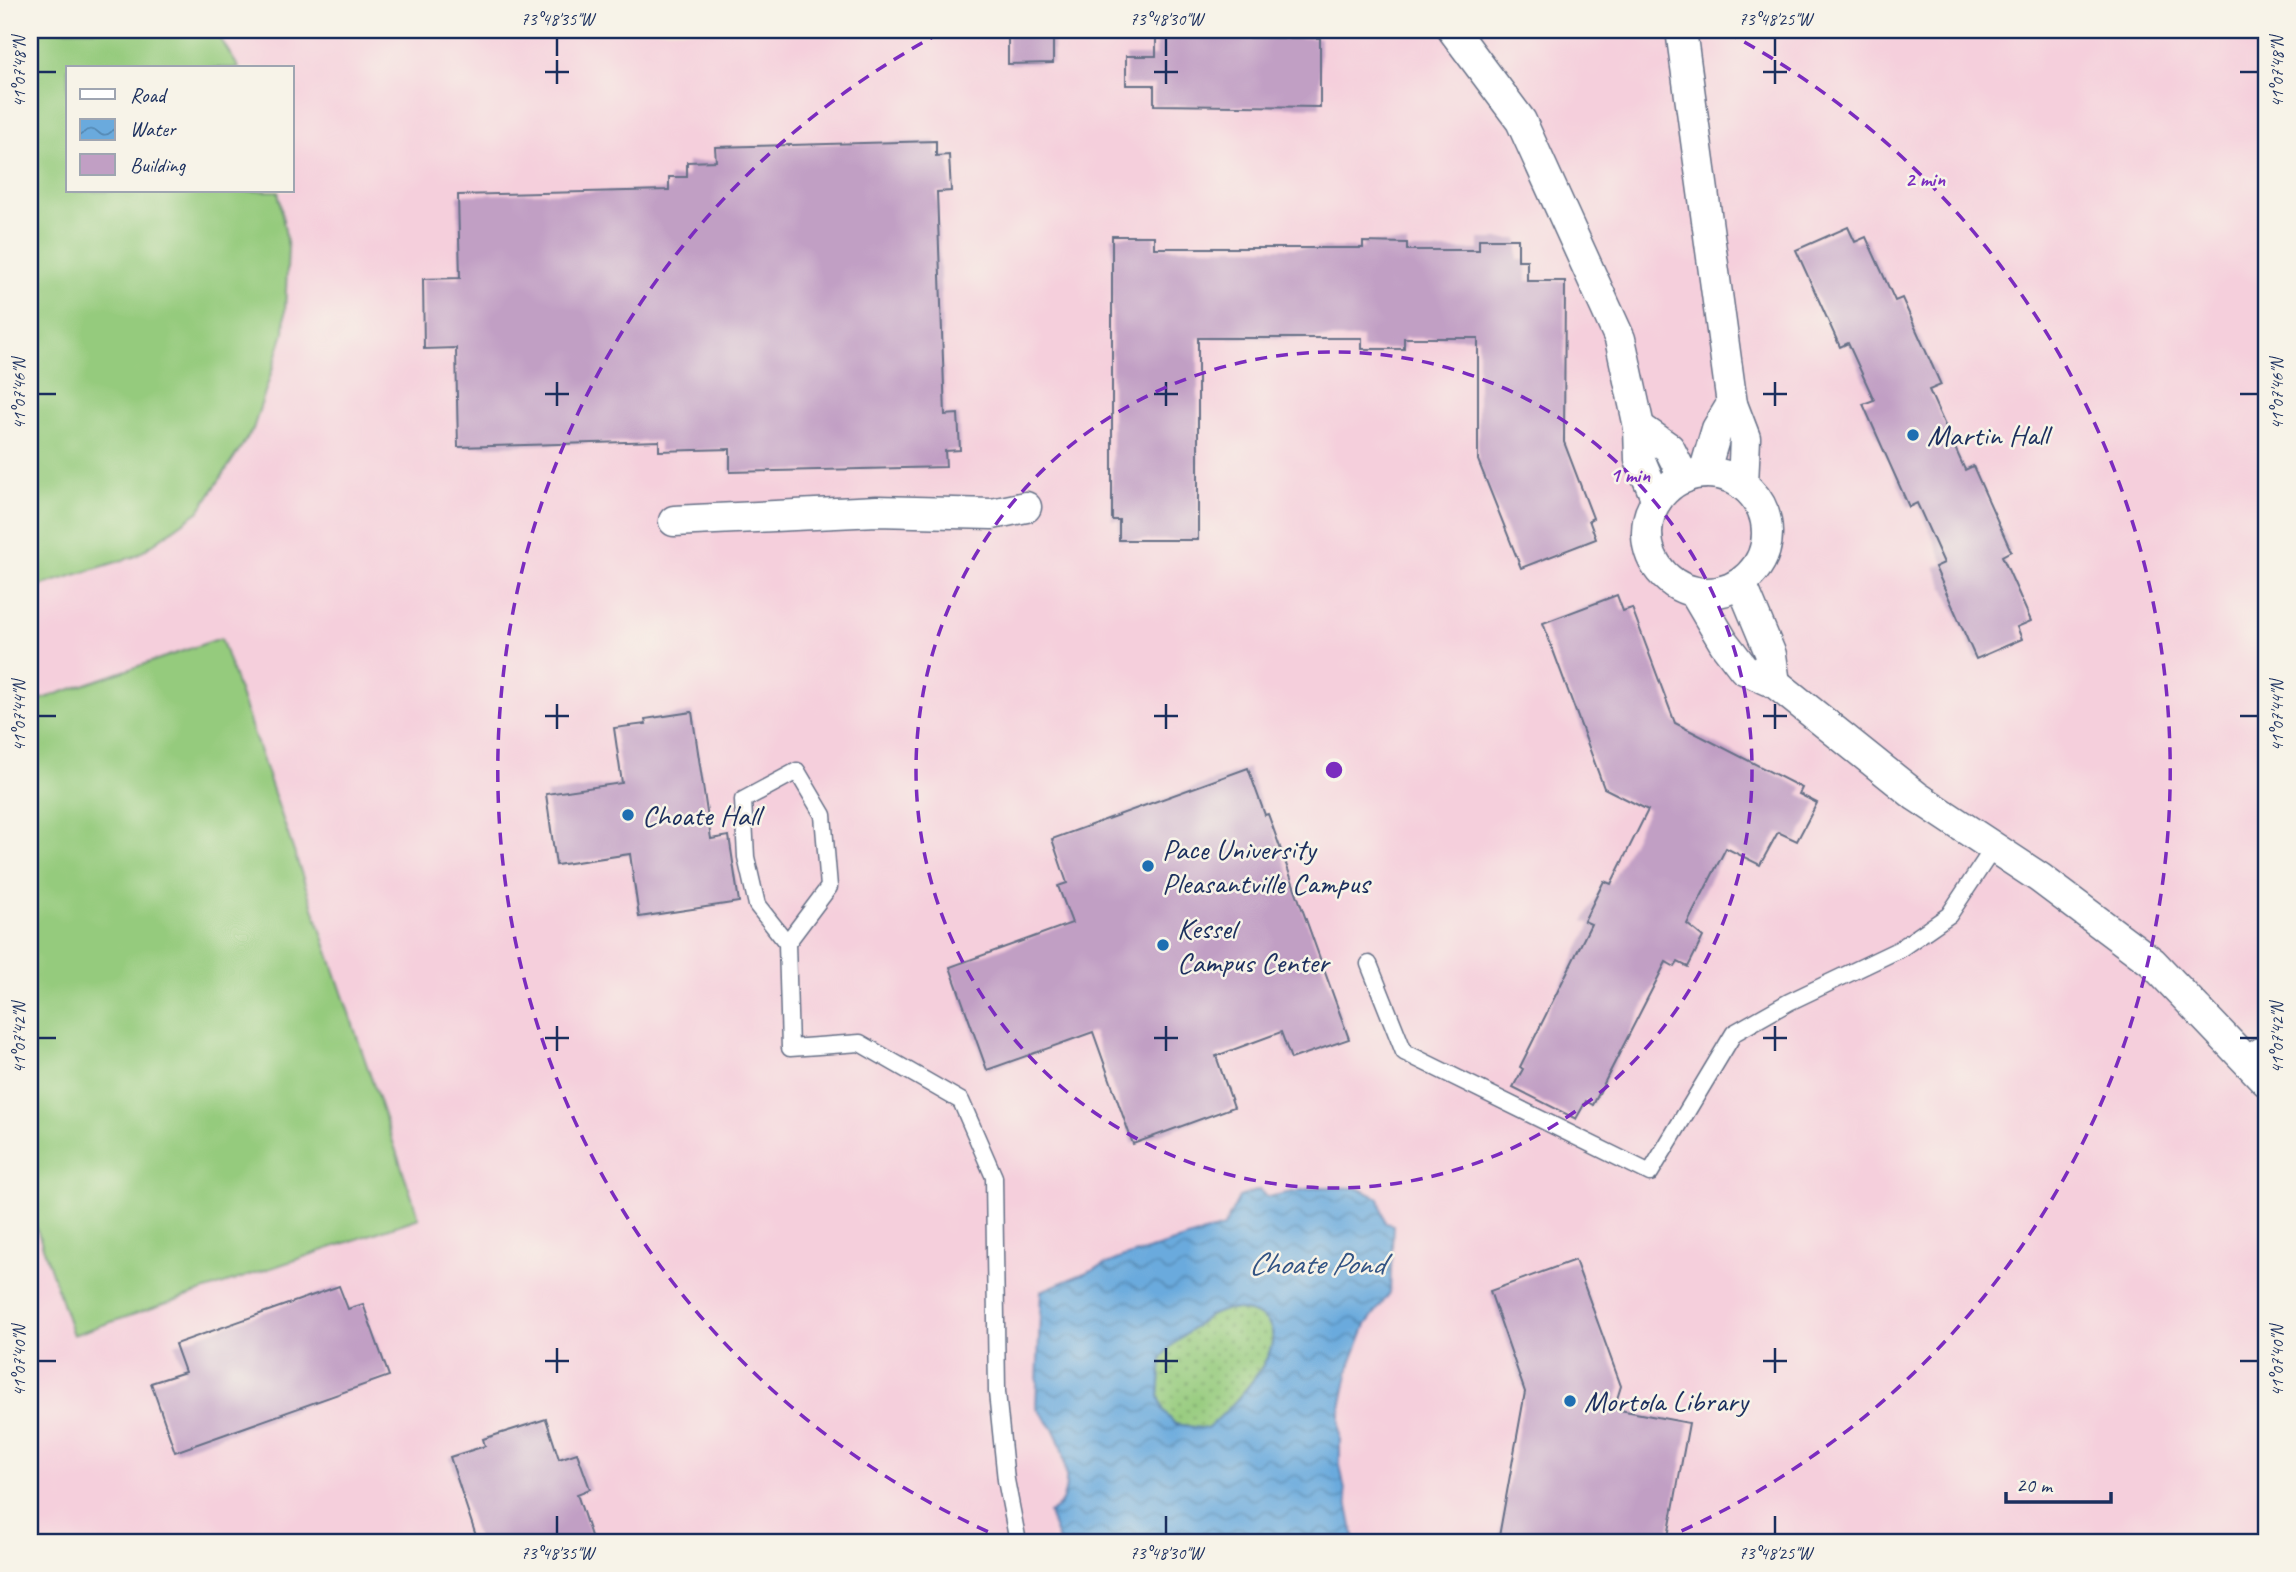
<svg xmlns="http://www.w3.org/2000/svg" width="2296" height="1572" font-family="Caveat,sans-serif">
	<style>
		.built { fill: #f5cfdc; fill-rule: evenodd }
		.grass { fill: url(#grass-dots); stroke: #587d6e; stroke-width: 2 }
		.pitch { fill: #95cb7d; stroke: #587d6e; stroke-width: 2 }
		.water { fill: url(#water-waves); stroke: #426c9e; stroke-width: 2; fill-rule: evenodd }
		.building { fill: #c19fc4 }
		.lines { fill: none; stroke-linecap: round; stroke-linejoin: round }
		.lane-casing { stroke: #667087; stroke-width: 19 }
		.street-casing { stroke: #667087; stroke-width: 33 }
		.lane { stroke: #fff; stroke-width: 16 }
		.street { stroke: #fff; stroke-width: 30 }
		.ticks { fill: none; stroke: #1b2f5e; stroke-width: 2.5 }
		.ring { fill: none; stroke: #7b2cbf; stroke-width: 3.5; stroke-dasharray: 12 9 }
		.poi-dot { fill: #1f6fb2; stroke: #f7f3e8; stroke-width: 2.5 }
		.labels { text-anchor: middle; stroke-width: 5; stroke-linejoin: round; paint-order: stroke }
		.poi-label { font-size: 30px; fill: #1b2f5e; stroke: #f7f3e8; text-anchor: start }
		.water-label { font-size: 32px; font-style: italic; fill: #335484; stroke: #f7f3e8 }
		.centre { fill: #7b2cbf; stroke: #f7f3e8; stroke-width: 3.5 }
		.ring-label { font-size: 21px; text-anchor: middle; font-weight: bold; fill: #7b2cbf; stroke: #f7f3e8; stroke-width: 5; stroke-linejoin: round; paint-order: stroke }
		.neatline { fill: none; stroke: #1b2f5e; stroke-width: 2.5 }
		.ticks-label { font-size: 18px; text-anchor: middle; fill: #1b2f5e }
	</style>
	<defs>
		<pattern id="grass-dots" width="8" height="8" patternUnits="userSpaceOnUse" patternTransform="scale(1.75)"><rect width="8" height="8" fill="#95cb7d"/><path d="M2 2h.1M6 6h.1" fill="none" stroke="#79a56a" stroke-width="1.8" stroke-linecap="round"/></pattern>
		<pattern id="water-waves" width="16" height="10" patternUnits="userSpaceOnUse" patternTransform="scale(1.75)"><rect width="16" height="10" fill="#6aaadd"/><path d="M0 5q4-4 8 0t8 0" fill="none" stroke="#568bb6"/></pattern>
	</defs>
	<rect width="100%" height="100%" fill="#f7f3e8"/>
	<filter id="ink" filterUnits="userSpaceOnUse"><feTurbulence type="fractalNoise" baseFrequency=".0143" numOctaves="2"/><feDisplacementMap in="SourceGraphic" scale="14" xChannelSelector="R" yChannelSelector="G"/><feConvolveMatrix kernelMatrix="1 2 1 2 8 2 1 2 1" color-interpolation-filters="sRGB"/></filter>
	<filter id="wash" filterUnits="userSpaceOnUse"><feTurbulence type="fractalNoise" baseFrequency=".00686" numOctaves="4" result="noise"/><feDisplacementMap in="SourceGraphic" scale="28" xChannelSelector="R" yChannelSelector="G"/><feGaussianBlur stdDeviation="1.57" result="paint"/><feColorMatrix in="noise" values="0 0 0 0 0 0 0 0 0 0 0 0 0 0 0 0 0 1.4 0 .05"/><feComposite in="paint" operator="in"/></filter>
	<g filter="url(#wash)">
		<rect width="100%" height="100%" fill="#f1e9d2"/>
		<!-- built -->
		<path class="built" d="M 30,30 L 2266,30 L 2266,1542 L 30,1542 ZM 68,68 L 292,68 L 292,191 L 68,191 Z"/>
		<!-- grass -->
		<path class="grass" d="M 1227,1309 C 1325,1314 1239,1399 1207,1430 L 1175,1424 L 1164,1412 L 1159,1396 L 1162,1358 L 1170,1347 L 1208,1316 Z"/>
		<!-- pitch -->
		<g class="pitch">
			<polygon points="30,30 215,30 239,68 68,68 68,191 278,191 288,248 284,333 253,429 199,511 136,556 30,589"/>
			<polygon points="221,638 419,1218 73,1335 30,1209 30,703"/>
		</g>
		<!-- water -->
		<path class="water" d="M 1318,1187 L 1357,1188 L 1379,1198 L 1385,1223 L 1393,1225 L 1390,1293 L 1366,1325 L 1349,1369 L 1340,1413 L 1340,1465 L 1355,1542 L 1059,1542 L 1049,1513 C 1076,1502 1066,1450 1053,1429 C 1048,1421 1041,1414 1036,1407 L 1041,1291 L 1121,1258 L 1224,1227 L 1239,1197 L 1259,1190 L 1267,1197 ZM 1227,1309 C 1325,1313 1240,1400 1207,1429 L 1175,1424 L 1164,1412 L 1159,1396 L 1162,1358 L 1170,1347 L 1208,1316 Z"/>
		<g id="blocks">
			<!-- building -->
			<g class="building">
				<polygon points="1008,30 1053,30 1053,63 1008,64"/>
				<polygon points="1156,37 1320,38 1320,107 1154,105 1154,85 1126,85 1126,56 1156,56"/>
				<polygon points="936,141 936,156 949,155 951,191 937,192 945,415 958,414 960,450 945,451 946,467 730,472 730,449 659,451 659,441 458,447 456,348 424,349 423,279 460,278 458,195 669,190 669,177 687,177 687,162 716,161 715,147"/>
				<polygon points="1848,227 1855,242 1866,237 1895,301 1902,298 1941,385 1929,390 1965,470 1973,466 2011,551 2002,556 2031,621 2017,627 2022,639 1976,659 1935,567 1944,563 1917,503 1909,507 1863,404 1874,400 1848,343 1840,347 1796,250"/>
				<polygon points="1112,236 1154,236 1154,248 1363,248 1363,242 1407,243 1407,250 1479,250 1479,239 1518,239 1518,260 1527,260 1527,281 1565,281 1564,442 1593,518 1589,520 1596,539 1521,568 1478,460 1478,338 1404,338 1404,349 1362,349 1362,338 1198,338 1198,540 1119,540 1119,520 1112,520"/>
				<polygon points="1617,595 1623,611 1632,608 1675,723 1802,788 1799,794 1817,803 1797,841 1778,832 1760,865 1726,848 1687,924 1703,937 1688,967 1678,962 1675,967 1666,962 1593,1105 1586,1101 1576,1119 1513,1087 1523,1069 1520,1067 1591,924 1584,921 1604,881 1611,884 1648,810 1604,788 1543,623"/>
				<polygon points="692,712 711,839 729,836 739,902 639,917 630,854 556,865 546,794 622,783 614,728 646,724 645,719"/>
				<polygon points="1248,768 1265,815 1268,814 1349,1039 1291,1059 1281,1032 1216,1056 1234,1107 1133,1144 1093,1032 987,1070 950,967 1072,923 1058,886 1067,883 1052,839"/>
				<polygon points="1575,1260 1621,1386 1614,1409 1689,1423 1667,1542 1498,1542 1525,1392 1490,1291"/>
				<polygon points="339,1286 348,1309 363,1304 389,1376 175,1452 151,1383 185,1372 175,1344"/>
				<polygon points="546,1419 559,1459 577,1453 590,1489 577,1494 593,1542 478,1542 450,1457 485,1446 483,1439"/>
			</g>
		</g>
	</g>
	<g filter="url(#ink)">
		<use href="#blocks" fill-opacity="0" stroke="#667087" stroke-width="2"/>
		<g class="lines">
			<!-- lane casing -->
			<g class="lane-casing">
				<g id="lane">
					<polyline points="787,943 757,905 746,857 743,800 797,771 823,815 829,887 787,943 790,1048 860,1043 961,1101 994,1177 997,1392 1006,1480 1018,1542"/>
					<polyline points="1369,964 1404,1052 1650,1173 1734,1033 1789,1002 1900,949 1949,915 1994,847"/>
					<polyline points="2245,1055 2259,1046 2266,1046"/>
				</g>
			</g>
			<!-- street casing -->
			<g class="street-casing">
				<g id="street">
					<polyline points="1453,30 1521,121 1620,339 1639,427 1640,460 1657,500"/>
					<polyline points="1681,30 1732,404 1745,438 1743,485"/>
					<polyline points="1639,427 1669,448 1684,478"/>
					<polyline points="1704,473 1717,429 1732,404"/>
					<circle cx="1707" cy="533" r="60"/>
					<polyline points="674,521 877,511 992,514 1026,507"/>
					<polyline points="1741,583 1771,655 1775,683"/>
					<polyline points="1694,592 1724,643 1744,669 1775,683 1916,796 2040,878 2152,962 2266,1081"/>
				</g>
			</g>
			<!-- lane -->
			<use href="#lane" class="lane"/>
			<!-- street -->
			<use href="#street" class="street"/>
		</g>
	</g>
	<!-- ticks -->
	<path class="ticks" d="M 557,38 L 557,56M 1166,38 L 1166,56M 1775,38 L 1775,56M 557,60 L 557,84M 1166,60 L 1166,84M 1775,60 L 1775,84M 38,72 L 56,72M 545,72 L 569,72M 1154,72 L 1178,72M 1763,72 L 1787,72M 2240,72 L 2258,72M 557,382 L 557,406M 1166,382 L 1166,406M 1775,382 L 1775,406M 38,394 L 56,394M 545,394 L 569,394M 1154,394 L 1178,394M 1763,394 L 1787,394M 2240,394 L 2258,394M 557,704 L 557,729M 1166,704 L 1166,729M 1775,704 L 1775,729M 38,716 L 56,716M 545,716 L 569,716M 1154,716 L 1178,716M 1763,716 L 1787,716M 2240,716 L 2258,716M 557,1026 L 557,1051M 1166,1026 L 1166,1051M 1775,1026 L 1775,1051M 38,1038 L 56,1038M 545,1038 L 569,1038M 1154,1038 L 1178,1038M 1763,1038 L 1787,1038M 2240,1038 L 2258,1038M 557,1348 L 557,1373M 1166,1348 L 1166,1373M 1775,1348 L 1775,1373M 38,1361 L 56,1361M 545,1361 L 569,1361M 1154,1361 L 1178,1361M 1763,1361 L 1787,1361M 2240,1361 L 2258,1361M 557,1516 L 557,1534M 1166,1516 L 1166,1534M 1775,1516 L 1775,1534"/>
	<!-- distance rings -->
	<g class="ring">
		<circle cx="1334" cy="770" r="418"/>
		<path d="M1007 1540A836 836 0 0 1 942 32M1726 32A836 836 0 0 1 1661 1540"/>
	</g>
	<!-- markers -->
	<g class="poi-dot">
		<circle cx="1913" cy="435" r="7"/>
		<circle cx="628" cy="815" r="7"/>
		<circle cx="1148" cy="866" r="7"/>
		<circle cx="1163" cy="945" r="7"/>
		<circle cx="1570" cy="1401" r="7"/>
	</g>
	<g class="labels">
		<!-- poi labels -->
		<g class="poi-label">
			<text x="1927" y="445">Martin Hall</text>
			<text x="642" y="825">Choate Hall</text>
			<text x="1162" y="859">Pace University<tspan x="1162" dy="34">Pleasantville Campus</tspan></text>
			<text x="1177" y="938">Kessel<tspan x="1177" dy="34">Campus Center</tspan></text>
			<text x="1584" y="1411">Mortola Library</text>
		</g>
		<!-- water labels -->
		<g class="water-label">
			<text x="1316" y="1274">Choate Pond</text>
		</g>
	</g>
	<circle cx="1334" cy="770" r="10" class="centre"/>
	<g class="ring-label">
		<text x="1925" y="186">2 min</text>
		<text x="1630" y="482">1 min</text>
	</g>
	<!-- margin -->
	<rect width="2296" height="1572" fill="none" stroke="#f7f3e8" stroke-width="77"/>
	<!-- legend -->
	<rect x="66" y="66" width="228" height="126" fill="#f7f3e8" stroke="#9fa5b1" stroke-width="2"/>
	<rect x="80" y="89" width="35" height="10" fill="#ffffff" stroke="#9fa5b1" stroke-width="2"/>
	<text x="130" y="102" font-size="21" fill="#1b2f5e">Road</text>
	<rect x="80" y="119" width="35" height="21" fill="url(#water-waves)" stroke="#9fa5b1" stroke-width="2"/>
	<text x="130" y="136" font-size="21" fill="#1b2f5e">Water</text>
	<rect x="80" y="154" width="35" height="21" fill="#c19fc4" stroke="#9fa5b1" stroke-width="2"/>
	<text x="130" y="172" font-size="21" fill="#1b2f5e">Building</text>
	<!-- scale -->
	<path d="M2006 1492v10h105v-10" fill="none" stroke="#1b2f5e" stroke-width="3.5"/>
	<text x="2016" y="1492" font-size="21" fill="#1b2f5e" stroke="#f7f3e8" stroke-width="5" paint-order="stroke">20 m</text>
	<rect x="38" y="38" width="2220" height="1496" class="neatline"/>
	<g class="ticks-label">
		<text x="557" y="25">73°48'35"W</text>
		<text x="1166" y="25">73°48'30"W</text>
		<text x="1775" y="25">73°48'25"W</text>
		<text transform="translate(19 72) rotate(-90)" y="6">41°07'48"N</text>
		<text transform="translate(2277 72) rotate(-90)" y="6">41°07'48"N</text>
		<text transform="translate(19 394) rotate(-90)" y="6">41°07'46"N</text>
		<text transform="translate(2277 394) rotate(-90)" y="6">41°07'46"N</text>
		<text transform="translate(19 716) rotate(-90)" y="6">41°07'44"N</text>
		<text transform="translate(2277 716) rotate(-90)" y="6">41°07'44"N</text>
		<text transform="translate(19 1038) rotate(-90)" y="6">41°07'42"N</text>
		<text transform="translate(2277 1038) rotate(-90)" y="6">41°07'42"N</text>
		<text transform="translate(19 1361) rotate(-90)" y="6">41°07'40"N</text>
		<text transform="translate(2277 1361) rotate(-90)" y="6">41°07'40"N</text>
		<text x="557" y="1559">73°48'35"W</text>
		<text x="1166" y="1559">73°48'30"W</text>
		<text x="1775" y="1559">73°48'25"W</text>
	</g>
</svg>
